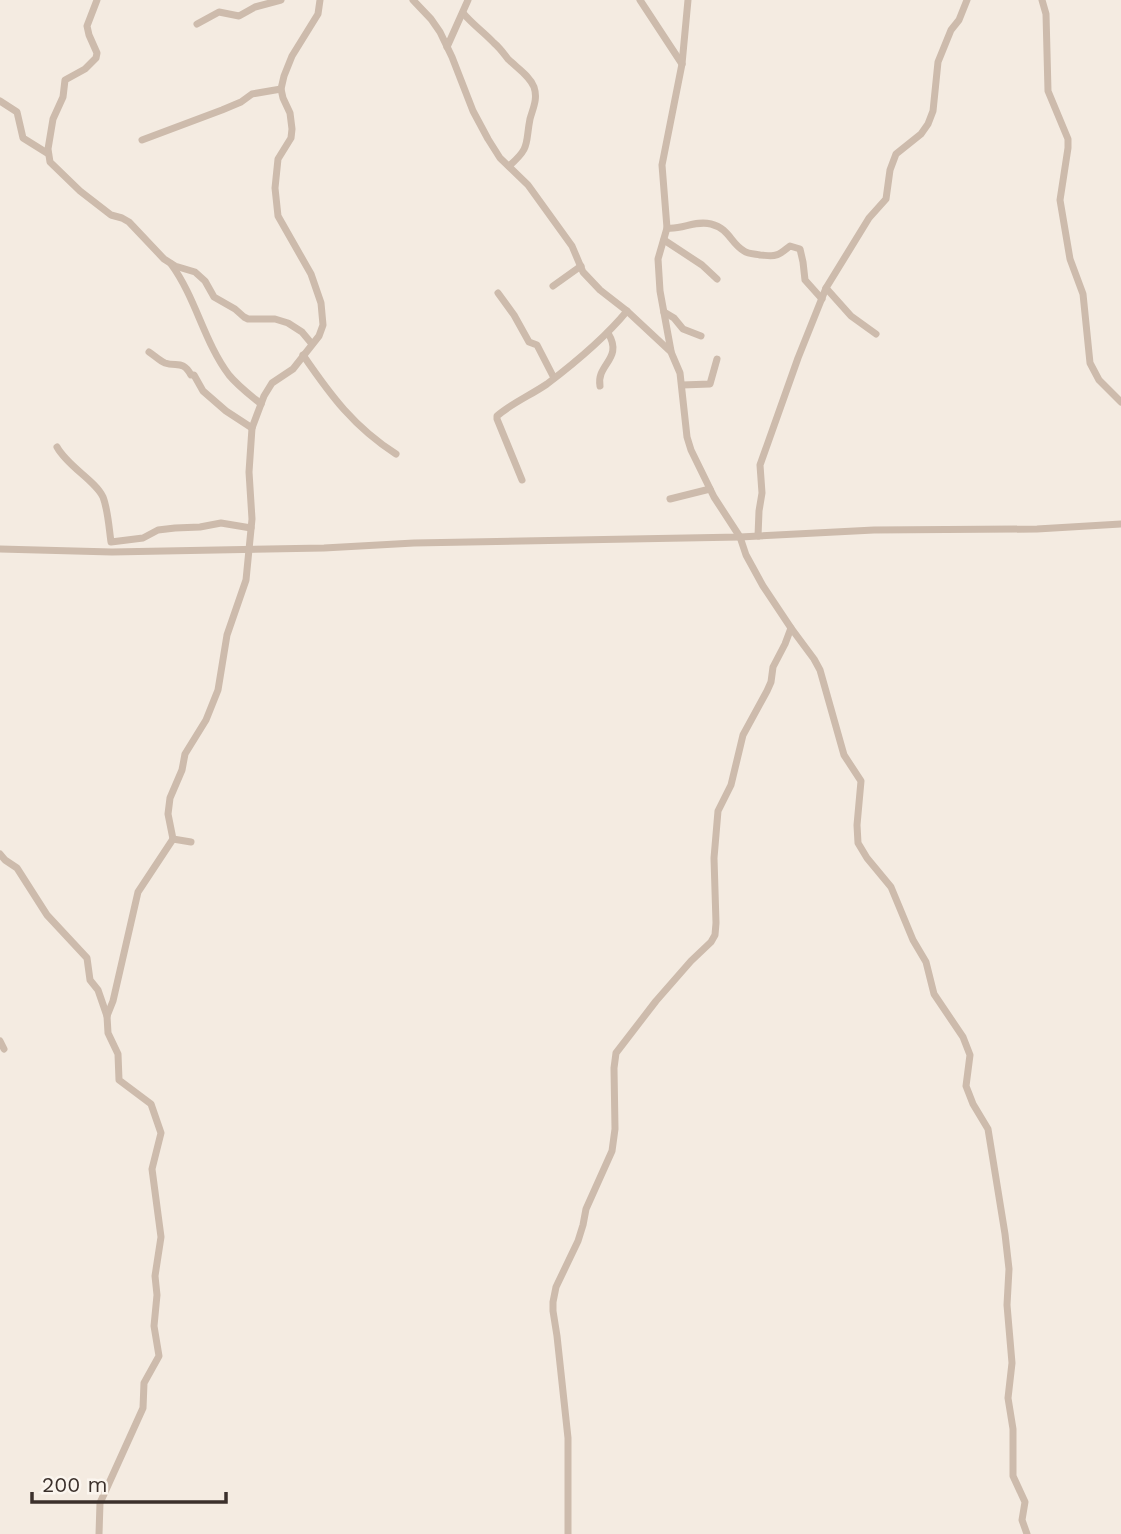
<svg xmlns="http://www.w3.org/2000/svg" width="1121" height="1534" font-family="'Work Sans',sans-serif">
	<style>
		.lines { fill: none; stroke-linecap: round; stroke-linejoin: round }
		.minor { stroke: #cdbbac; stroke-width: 7 }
	</style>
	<rect width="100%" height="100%" fill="#f4ebe1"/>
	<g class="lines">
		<!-- minor -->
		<g class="minor">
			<polyline points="97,0 87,26 89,35 97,53 96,58 85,69 65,80 63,97 53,119 48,149 50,162 80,191 111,215 122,218 129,222 164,259 175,266 195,272 205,281 214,297 235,309 244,317 248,319 275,319 288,323 302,332 312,344"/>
			<polyline points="413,0 431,19 440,32 452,57 473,111 488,139 500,158 528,185 572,246 583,272 600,290 627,311 671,352 680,373 687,437 691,450 714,497 740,537 746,555 763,586 791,628 785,644 773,667 771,682 767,691 743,735 731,785 718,811 714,858 716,923 715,935 711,942 691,961 656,1001 616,1053 614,1068 615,1129 612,1151 586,1209 583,1225 578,1241 556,1287 553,1302 553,1311 557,1336 568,1438 568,1534"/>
			<polyline points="640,0 682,64"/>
			<polyline points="1042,0 1046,14 1048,91 1068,139 1068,148 1060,200 1070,259 1083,294 1090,363 1099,380 1121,402"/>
			<path d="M 463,13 C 474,26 483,31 494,43 C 500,48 504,54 508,59 C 517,68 529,75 534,87 C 538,99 533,108 530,119 C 525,144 531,147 509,166"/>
			<polyline points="197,24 219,12 239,16 255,7 281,0"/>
			<polyline points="447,47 468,0"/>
			<polyline points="0,101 17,112 23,138 47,153"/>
			<polyline points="142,140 222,110 241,102 252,94 281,89"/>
			<path d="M 667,228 C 682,230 695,220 711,224 C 730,229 730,243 744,251 C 748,254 755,254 760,255 C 764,255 772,257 776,255 C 781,254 786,249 790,246 L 800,249 L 803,262 L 805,280 L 822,299"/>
			<polyline points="664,240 702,265 717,279"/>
			<path d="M 171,264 C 196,298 204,342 229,375 C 238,386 250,395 261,404"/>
			<polyline points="553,286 581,266"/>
			<polyline points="826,288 851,316 876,334"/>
			<polyline points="498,293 514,315 529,342 537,345 554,378"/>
			<polyline points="664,312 674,318 683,329 701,336"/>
			<polyline points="671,351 660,291 658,259 667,228 662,165 682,64 688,0"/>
			<path d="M 149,352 C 154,355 160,361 165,363 C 177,367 183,360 191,375 L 194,375 L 203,391 L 226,411 L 252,428"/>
			<path d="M 303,355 C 331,396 354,427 396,454"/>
			<polyline points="682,385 710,384 717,359"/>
			<path d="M 600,386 C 596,364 624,359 608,333"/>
			<path d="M 57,447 C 68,467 95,480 103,497 C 108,510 109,528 111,542 L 143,538 L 158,530 L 175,528 L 200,527 L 221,523 L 251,528"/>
			<path d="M 522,480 L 497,419 L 497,416 C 512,403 531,395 547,384 C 576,362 604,339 627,311"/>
			<polyline points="670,499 710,489"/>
			<polyline points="758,536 759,511 762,493 760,465 798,358 826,288 869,218 886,199 890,170 896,154 921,134 928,124 933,111 938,62 951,30 959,20 967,0"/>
			<polyline points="0,549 112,552 324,548 414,543 740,537 874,530 1037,529 1121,524"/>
			<polyline points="791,628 814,659 820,670 844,755 861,781 857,825 858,843 867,858 891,887 913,940 926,962 934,994 963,1037 970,1055 966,1086 973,1104 988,1129 1005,1234 1009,1269 1007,1305 1012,1363 1008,1398 1013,1429 1013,1476 1025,1502 1022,1520 1027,1534"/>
			<polyline points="191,842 173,839 168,814 170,798 182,770 185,754 206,720 218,690 227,635 246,580 252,519 249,472 252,428 264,396 272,383 293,369 319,336 323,325 321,303 311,274 278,216 275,188 278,159 291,138 292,129 290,113 283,98 281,89 284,76 292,56 318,14 320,0"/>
			<polyline points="0,854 5,860 17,868 47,915 87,958 90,980 98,990 107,1016"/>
			<polyline points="0,1041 4,1049"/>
			<polyline points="99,1534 100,1503 143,1408 144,1383 159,1356 154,1326 157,1295 155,1276 161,1237 152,1169 161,1133 151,1104 119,1080 118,1054 108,1033 107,1016 113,1001 138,892 173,839"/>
		</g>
	</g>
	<!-- scale -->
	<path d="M32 1492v10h194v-10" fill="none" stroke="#3b302b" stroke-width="3.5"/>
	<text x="42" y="1492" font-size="21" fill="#3b302b" stroke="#fbf5ee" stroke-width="5" paint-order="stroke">200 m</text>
</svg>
